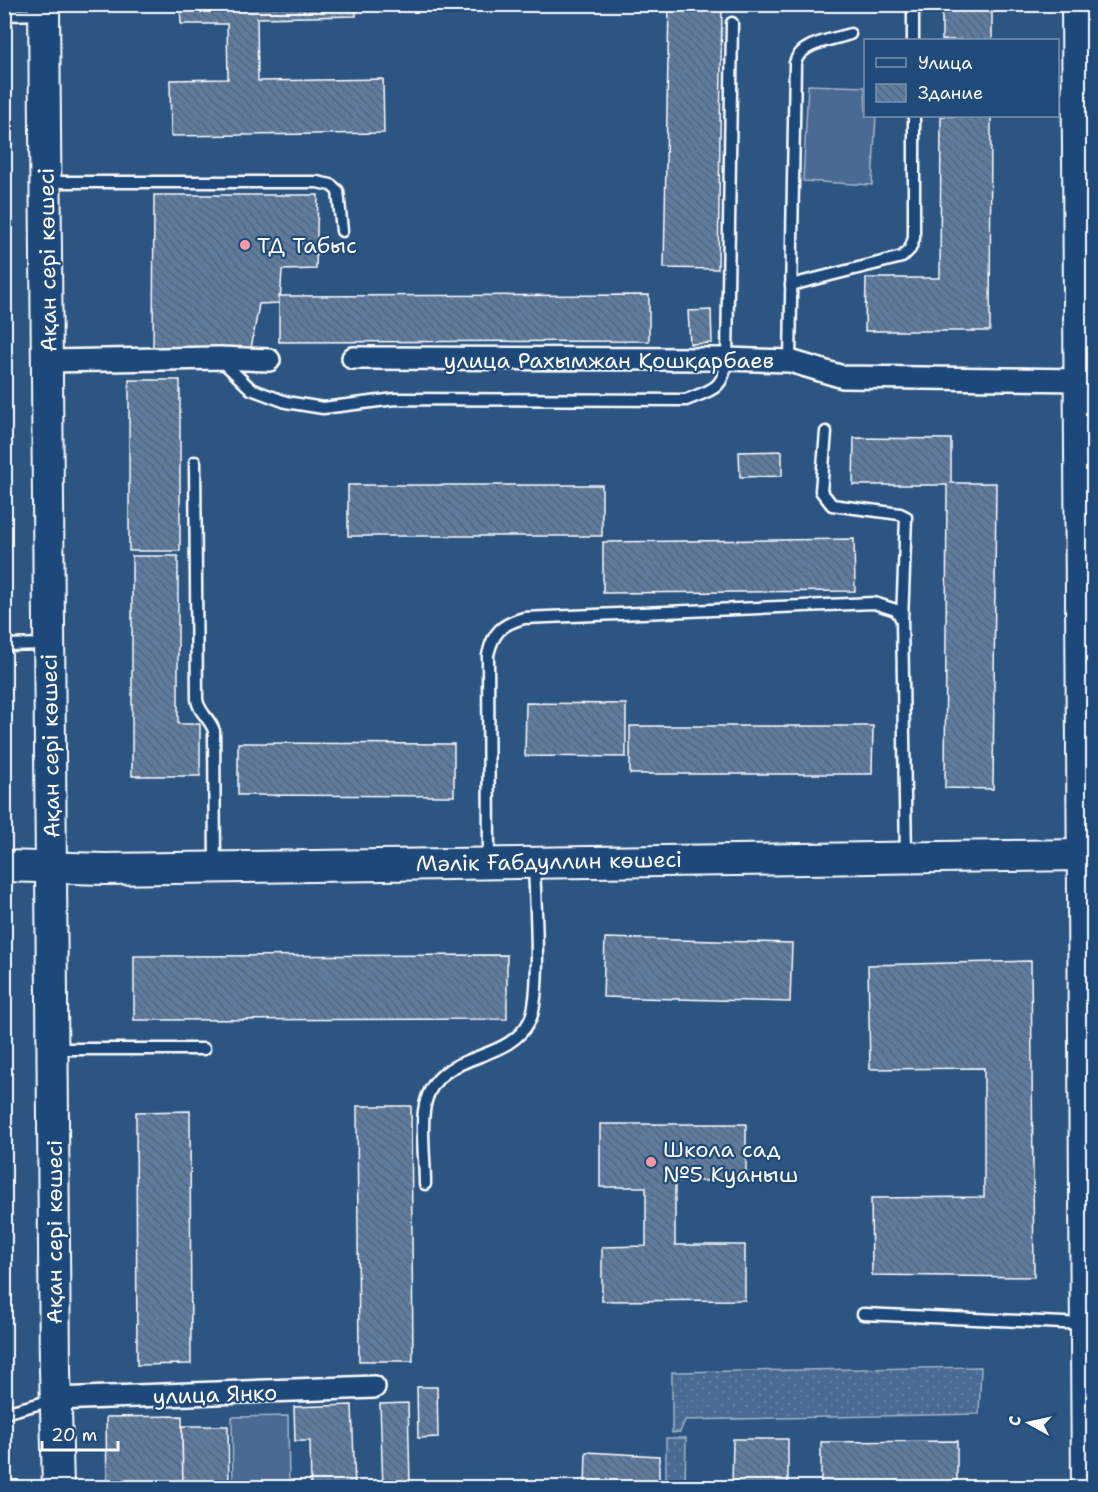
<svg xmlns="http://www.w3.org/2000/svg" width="1098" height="1492" font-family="'Shantell Sans',sans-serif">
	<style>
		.grass { fill: url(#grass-dots); stroke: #a4b5c8; stroke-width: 1.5 }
		.pitch { fill: #486b92; stroke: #a4b5c8; stroke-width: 1.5 }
		.building { fill: url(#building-back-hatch); stroke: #fff; stroke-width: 1.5 }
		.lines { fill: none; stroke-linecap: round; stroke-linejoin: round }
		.lane-casing { stroke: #fff; stroke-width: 15 }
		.street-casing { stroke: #fff; stroke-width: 26 }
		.secondary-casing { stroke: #fff; stroke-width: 34 }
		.lane { stroke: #1f4a7a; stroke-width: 10 }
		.street { stroke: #1f4a7a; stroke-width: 21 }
		.secondary { stroke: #1f4a7a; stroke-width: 30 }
		.poi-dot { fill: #ff9aa2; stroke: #1f4a7a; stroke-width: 2 }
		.labels { text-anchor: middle; stroke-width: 4.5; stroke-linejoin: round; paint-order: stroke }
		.poi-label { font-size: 22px; fill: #fff; stroke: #1f4a7a; text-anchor: start }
		.street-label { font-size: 22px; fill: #fff; stroke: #1f4a7a }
	</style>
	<defs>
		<pattern id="grass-dots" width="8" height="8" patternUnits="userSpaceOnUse" patternTransform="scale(1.5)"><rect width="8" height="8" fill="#486b92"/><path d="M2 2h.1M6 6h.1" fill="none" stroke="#6381a2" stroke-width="1.8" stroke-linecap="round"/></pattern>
		<pattern id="building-back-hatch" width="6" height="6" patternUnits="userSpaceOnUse" patternTransform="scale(1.5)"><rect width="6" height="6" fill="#5e7c9f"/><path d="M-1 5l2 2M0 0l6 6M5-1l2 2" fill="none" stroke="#56667a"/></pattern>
	</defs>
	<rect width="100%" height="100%" fill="#2c5582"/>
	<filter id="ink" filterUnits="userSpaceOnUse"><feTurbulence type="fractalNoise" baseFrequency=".0167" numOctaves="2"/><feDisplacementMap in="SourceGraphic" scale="12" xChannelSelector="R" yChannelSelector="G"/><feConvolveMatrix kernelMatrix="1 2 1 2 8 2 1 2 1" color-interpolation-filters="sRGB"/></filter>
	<g filter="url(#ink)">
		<!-- grass -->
		<g class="grass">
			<polygon points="981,1367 979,1414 685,1420 680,1432 672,1433 672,1372"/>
			<polygon points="666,1438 686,1438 685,1487 666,1487"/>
		</g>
		<!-- pitch -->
		<g class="pitch">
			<polygon points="808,85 865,87 866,116 876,116 872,185 803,181"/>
			<polygon points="288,1416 289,1487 233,1487 232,1417"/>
		</g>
		<!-- building -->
		<g class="building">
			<polygon points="180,4 356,4 356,16 257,18 258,81 383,79 384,133 171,136 170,80 228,79 227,24 181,24"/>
			<polygon points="669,4 722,4 718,269 664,268"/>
			<rect x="942" y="4" width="50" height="36"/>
			<polygon points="941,116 991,116 990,331 865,331 866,278 940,278"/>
			<polygon points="154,195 318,195 316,269 282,270 280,303 259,304 251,349 153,349"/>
			<polygon points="649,295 649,341 279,342 279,296"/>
			<polygon points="711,310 712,343 690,344 688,311"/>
			<rect x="129" y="380" width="51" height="171"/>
			<polygon points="854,438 951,439 951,483 996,483 993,789 945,788 947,485 853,485"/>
			<polygon points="782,451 782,476 740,477 739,452"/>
			<rect x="348" y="485" width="254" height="51"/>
			<polygon points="854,539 855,591 603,593 603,542"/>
			<polygon points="132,556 178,556 178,724 200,724 200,776 132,776"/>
			<polygon points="526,703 626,704 626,757 525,756"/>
			<polygon points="630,726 873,726 872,774 630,774"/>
			<polygon points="238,743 454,744 454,796 238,795"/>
			<polygon points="605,938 792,943 790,1002 603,997"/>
			<polygon points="507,955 507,1019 134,1020 134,956"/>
			<polygon points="1031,961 1034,1277 872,1275 871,1198 984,1197 984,1068 870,1069 868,965"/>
			<polygon points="357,1106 411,1106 413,1361 359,1361"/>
			<polygon points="190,1111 191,1364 137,1365 136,1112"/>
			<polygon points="600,1124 746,1124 746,1181 675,1181 675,1245 745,1245 745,1300 602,1301 602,1247 646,1246 646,1187 600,1187"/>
			<polygon points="4,1296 6,1297 7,1405 4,1405"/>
			<polygon points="417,1387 437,1387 438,1437 418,1438"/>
			<polygon points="408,1403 410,1483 397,1484 397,1488 383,1488 380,1404"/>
			<polygon points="352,1405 355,1488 311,1488 310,1441 295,1441 294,1407"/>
			<polygon points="182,1416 183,1488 107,1488 106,1417"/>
			<polygon points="182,1426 228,1426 229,1488 183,1488"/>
			<polygon points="733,1439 788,1439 788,1488 732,1488"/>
			<polygon points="957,1441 957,1488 821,1488 821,1442"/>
			<polygon points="586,1452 659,1456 659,1488 585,1488"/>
			<rect x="410" y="1483" width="28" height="5"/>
		</g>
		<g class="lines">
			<!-- lane casing -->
			<g class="lane-casing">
				<g id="lane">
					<polyline points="913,4 913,40"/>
					<polyline points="4,15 44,14"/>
					<polyline points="46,182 317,182 331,185 338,191 342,231"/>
					<polyline points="791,285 902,257 910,249 914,238 914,116"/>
					<path d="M 220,359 L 251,389 L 286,402 L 323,408 L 395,399 L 686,400 C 713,389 723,390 727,359 L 732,23"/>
					<path d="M 790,361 L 795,63 C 800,43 832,40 850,34"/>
					<polyline points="826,432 821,491 832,505 900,514 906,517 902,620"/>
					<path d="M 195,462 L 197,699 C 198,712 210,718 214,731 L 215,866"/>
					<polyline points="4,645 46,644"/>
					<path d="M 489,862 L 488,655 C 493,632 502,624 524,618 L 874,603 L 896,610 L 902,620 L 906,856"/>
					<polyline points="54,1049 204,1049"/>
					<path d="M 425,1184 C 425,1160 421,1134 424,1111 C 432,1047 506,1068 530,1020 C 542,995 535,898 534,865"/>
					<polyline points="863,1314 1085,1324"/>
					<polyline points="4,1413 53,1400"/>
				</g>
			</g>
			<!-- street casing -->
			<g class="street-casing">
				<g id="street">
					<polyline points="353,358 727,359 790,361 843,377 1079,380"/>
					<polyline points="48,361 219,358 269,360"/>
					<polyline points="56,1399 374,1387"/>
				</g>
			</g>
			<!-- secondary casing -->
			<g class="secondary-casing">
				<g id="secondary">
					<polyline points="44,4 55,1369 58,1488"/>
					<polyline points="1077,4 1087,1488"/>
					<polyline points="4,866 105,869 1083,855"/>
				</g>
			</g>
			<!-- lane -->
			<use href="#lane" class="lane"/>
			<!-- street -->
			<use href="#street" class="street"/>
			<!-- secondary -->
			<use href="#secondary" class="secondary"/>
		</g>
	</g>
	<!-- markers -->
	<g class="poi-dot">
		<circle cx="245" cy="245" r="6"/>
		<circle cx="651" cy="1162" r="6"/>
	</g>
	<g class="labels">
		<!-- poi labels -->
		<g class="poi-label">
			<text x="257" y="253">ТД Табыс</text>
			<text x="663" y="1157">Школа сад<tspan x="663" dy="25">№5 Куаныш</tspan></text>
		</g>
		<!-- street labels -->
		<g class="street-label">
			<text transform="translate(47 260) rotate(-91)" y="8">Ақан сері көшесі</text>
			<text x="609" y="368">улица Рахымжан Қошқарбаев</text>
			<text transform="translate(50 746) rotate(-91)" y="8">Ақан сері көшесі</text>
			<text transform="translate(549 861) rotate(-1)" y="8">Мәлік Ғабдуллин көшесі</text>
			<text transform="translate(54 1232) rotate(-90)" y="8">Ақан сері көшесі</text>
			<text transform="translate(215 1394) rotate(-2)" y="8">улица Янко</text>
		</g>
	</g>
	<!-- margin -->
	<rect width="1098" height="1492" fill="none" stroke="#1f4a7a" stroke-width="24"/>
	<rect x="12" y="12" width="1074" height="1468" fill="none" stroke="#fff" stroke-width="2" filter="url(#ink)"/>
	<!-- legend -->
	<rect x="864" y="39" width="195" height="78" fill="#1f4a7a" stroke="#7992af" stroke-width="1.5"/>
	<rect x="876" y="58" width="30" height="9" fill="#1f4a7a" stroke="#7992af" stroke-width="1.5"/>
	<text x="918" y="69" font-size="18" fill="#ffffff">Улица</text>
	<rect x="876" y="84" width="30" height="18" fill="url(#building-back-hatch)" stroke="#7992af" stroke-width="1.5"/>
	<text x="918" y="99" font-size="18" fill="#ffffff">Здание</text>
	<!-- north arrow -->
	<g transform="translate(1029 1423) rotate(278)" stroke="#1f4a7a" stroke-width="4.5" paint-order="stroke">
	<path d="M0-4.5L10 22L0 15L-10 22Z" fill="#ffffff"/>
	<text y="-9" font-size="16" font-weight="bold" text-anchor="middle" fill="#ffffff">С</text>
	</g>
	<!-- scale -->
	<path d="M42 1441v9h76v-9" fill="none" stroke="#ffffff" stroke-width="3"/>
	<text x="51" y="1441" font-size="18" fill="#ffffff" stroke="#1f4a7a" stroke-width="4.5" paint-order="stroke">20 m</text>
</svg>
